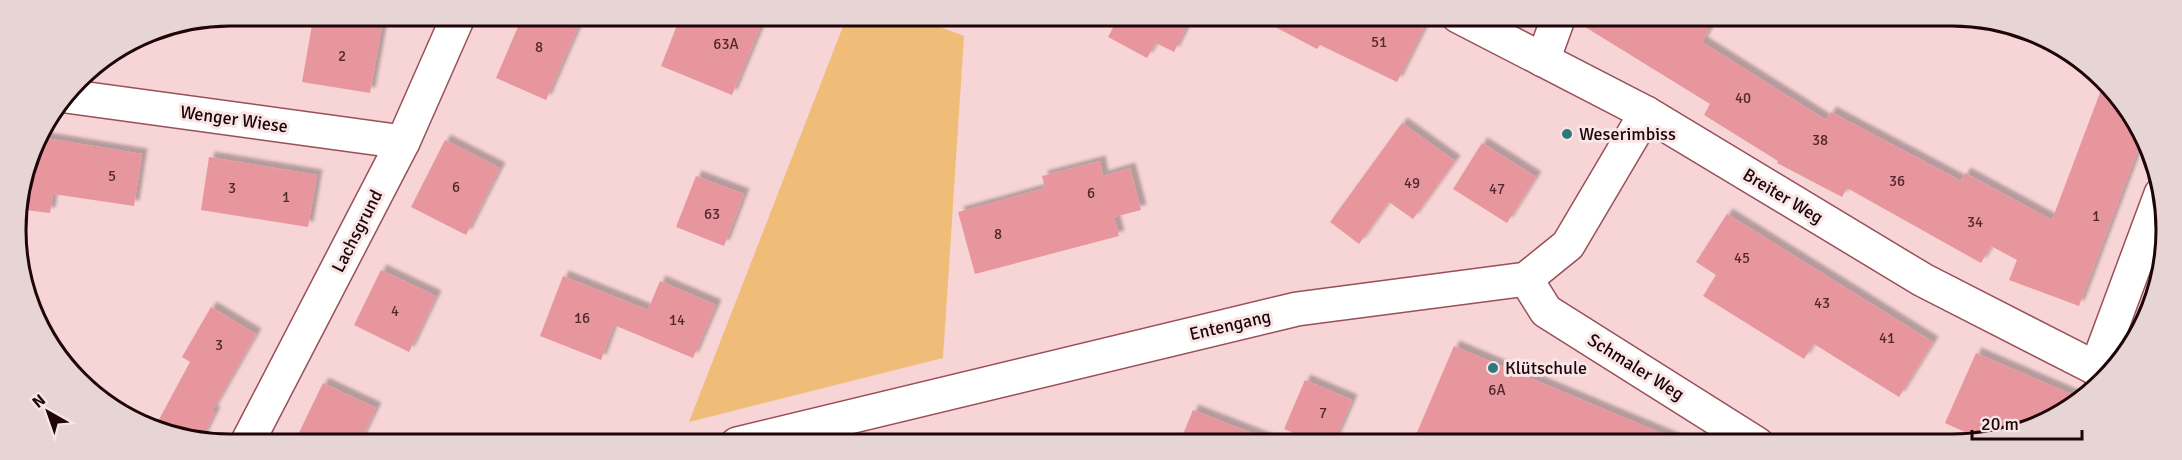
<svg xmlns="http://www.w3.org/2000/svg" width="2182" height="460" font-family="Signika,sans-serif">
	<style>
		.green { fill: #f0bd79 }
		.building { fill: #e8969e; filter: url(#shadow) }
		.lines { fill: none; stroke-linecap: round; stroke-linejoin: round }
		.minor-casing { stroke: #994f58; stroke-width: 36 }
		.minor { stroke: #fff; stroke-width: 33 }
		.poi-dot { fill: #307978; stroke: #f8e6e7; stroke-width: 2 }
		.labels { text-anchor: middle; stroke-width: 6; stroke-linejoin: round; paint-order: stroke }
		.number-label { font-size: 15px; fill: #51282e }
		.street-label { font-size: 18px; fill: #1f0408; stroke: #f8e6e7 }
		.poi-label { font-size: 18px; fill: #1f0408; stroke: #f8e6e7; text-anchor: start }
		.rim { fill: none; stroke: #1f0408; stroke-width: 3 }
	</style>
	<defs>
		<filter id="shadow"><feDropShadow dx="5.5" dy="-5.5" stdDeviation="1.5" flood-color="#0004"/></filter>
	</defs>
	<rect width="100%" height="100%" fill="#f7d4d6"/>
	<!-- green -->
	<polygon class="green" points="847,16 911,16 964,36 943,358 689,422"/>
	<!-- building -->
	<g class="building">
		<polygon points="354,15 384,15 370,93 302,82 313,19 350,26"/>
		<polygon points="523,15 583,15 546,100 496,78"/>
		<polygon points="681,15 765,16 732,95 661,66"/>
		<polygon points="1103,16 1192,16 1174,52 1156,43 1147,58 1108,37 1116,22"/>
		<polygon points="1254,16 1399,16 1424,28 1397,82 1320,45 1317,49"/>
		<polygon points="1577,16 1687,16 1709,30 1702,42 1826,120 1831,112 1961,181 1965,173 2052,220 2104,82 2122,99 2142,139 2079,306 2009,280 2017,260 1991,246 1981,263 1847,188 1842,197 1777,163 1778,161 1704,115 1710,104 1577,22"/>
		<polygon points="1402,123 1455,161 1413,219 1389,202 1359,244 1330,222"/>
		<polygon points="39,137 142,154 134,206 53,194 50,213 17,209 32,147"/>
		<polygon points="445,140 500,168 466,235 411,207"/>
		<polygon points="1482,143 1536,177 1507,223 1453,189"/>
		<polygon points="209,157 317,175 308,227 201,210"/>
		<polygon points="1100,161 1103,176 1130,168 1141,210 1114,217 1119,236 975,274 958,212 1045,188 1042,176"/>
		<polygon points="696,176 744,194 724,246 676,227"/>
		<polygon points="1727,214 1933,342 1899,397 1814,344 1804,359 1703,296 1716,275 1696,262"/>
		<polygon points="381,270 436,296 409,352 354,325"/>
		<polygon points="563,276 648,310 660,281 716,305 693,358 614,325 601,360 540,336"/>
		<polygon points="211,307 256,334 212,411 215,412 200,442 155,427 190,362 182,357"/>
		<polygon points="1454,346 1687,444 1412,444"/>
		<polygon points="1976,353 2080,398 2035,428 2008,435 1982,423 1976,437 1945,423"/>
		<polygon points="1305,380 1352,400 1333,444 1319,444 1284,429"/>
		<polygon points="323,383 376,408 359,443 294,443"/>
		<polygon points="1193,410 1275,442 1274,444 1179,444"/>
	</g>
	<g class="lines">
		<!-- minor casing -->
		<g class="minor-casing">
			<g id="minor">
				<polyline points="1458,16 1646,113 1923,280 2109,375"/>
				<polyline points="1543,60 1559,16"/>
				<polyline points="66,96 403,142"/>
				<polyline points="1526,279 1546,311 1757,444"/>
				<polyline points="2096,369 2161,194"/>
				<polyline points="247,443 403,142 459,15"/>
				<polyline points="737,444 1297,309 1526,279 1568,245 1646,113"/>
			</g>
		</g>
		<!-- minor -->
		<use href="#minor" class="minor"/>
	</g>
	<!-- markers -->
	<g class="poi-dot">
		<circle cx="1567" cy="134" r="6"/>
		<circle cx="1493" cy="368" r="6"/>
	</g>
	<g class="labels">
		<!-- number labels -->
		<g class="number-label">
			<text x="1379" y="47">51</text>
			<text x="726" y="49">63A</text>
			<text x="539" y="52">8</text>
			<text x="342" y="61">2</text>
			<text x="1743" y="103">40</text>
			<text x="1820" y="145">38</text>
			<text x="112" y="181">5</text>
			<text x="1897" y="186">36</text>
			<text x="1412" y="188">49</text>
			<text x="456" y="192">6</text>
			<text x="232" y="193">3</text>
			<text x="1497" y="194">47</text>
			<text x="1091" y="198">6</text>
			<text x="286" y="202">1</text>
			<text x="712" y="219">63</text>
			<text x="2096" y="221">1</text>
			<text x="1975" y="227">34</text>
			<text x="998" y="239">8</text>
			<text x="1742" y="263">45</text>
			<text x="1822" y="308">43</text>
			<text x="395" y="316">4</text>
			<text x="582" y="323">16</text>
			<text x="677" y="325">14</text>
			<text x="1887" y="343">41</text>
			<text x="219" y="350">3</text>
			<text x="1497" y="395">6A</text>
			<text x="1323" y="418">7</text>
		</g>
		<!-- street labels -->
		<g class="street-label">
			<text transform="translate(234 119) rotate(8)" y="6">Wenger Wiese</text>
			<text transform="translate(1783 196) rotate(31)" y="6">Breiter Weg</text>
			<text transform="translate(357 231) rotate(-63)" y="6">Lachsgrund</text>
			<text transform="translate(1230 325) rotate(-13)" y="6">Entengang</text>
			<text transform="translate(1636 367) rotate(32)" y="6">Schmaler Weg</text>
		</g>
		<!-- poi labels -->
		<g class="poi-label">
			<text x="1579" y="140">Weserimbiss</text>
			<text x="1505" y="374">Klütschule</text>
		</g>
	</g>
	<!-- crop -->
	<path d="M0 0H2182V460H0ZM230 26H1952A204 204 0 0 1 2156 230V230A204 204 0 0 1 1952 434H230A204 204 0 0 1 26 230V230A204 204 0 0 1 230 26Z" fill="#e7d4d5" fill-rule="evenodd"/>
	<path class="rim" d="M230 26H1952A204 204 0 0 1 2156 230V230A204 204 0 0 1 1952 434H230A204 204 0 0 1 26 230V230A204 204 0 0 1 230 26Z"/>
	<!-- north arrow -->
	<g transform="translate(48 412) rotate(320)" stroke="#f8e6e7" stroke-width="4.5" paint-order="stroke">
	<path d="M0-4.5L10 22L0 15L-10 22Z" fill="#1f0408"/>
	<text y="-9" font-size="16" font-weight="bold" text-anchor="middle" fill="#1f0408">N</text>
	</g>
	<!-- scale -->
	<path d="M1972 430v9h110v-9" fill="none" stroke="#1f0408" stroke-width="3"/>
	<text x="1981" y="430" font-size="18" fill="#1f0408" stroke="#f8e6e7" stroke-width="4.5" paint-order="stroke">20 m</text>
</svg>
